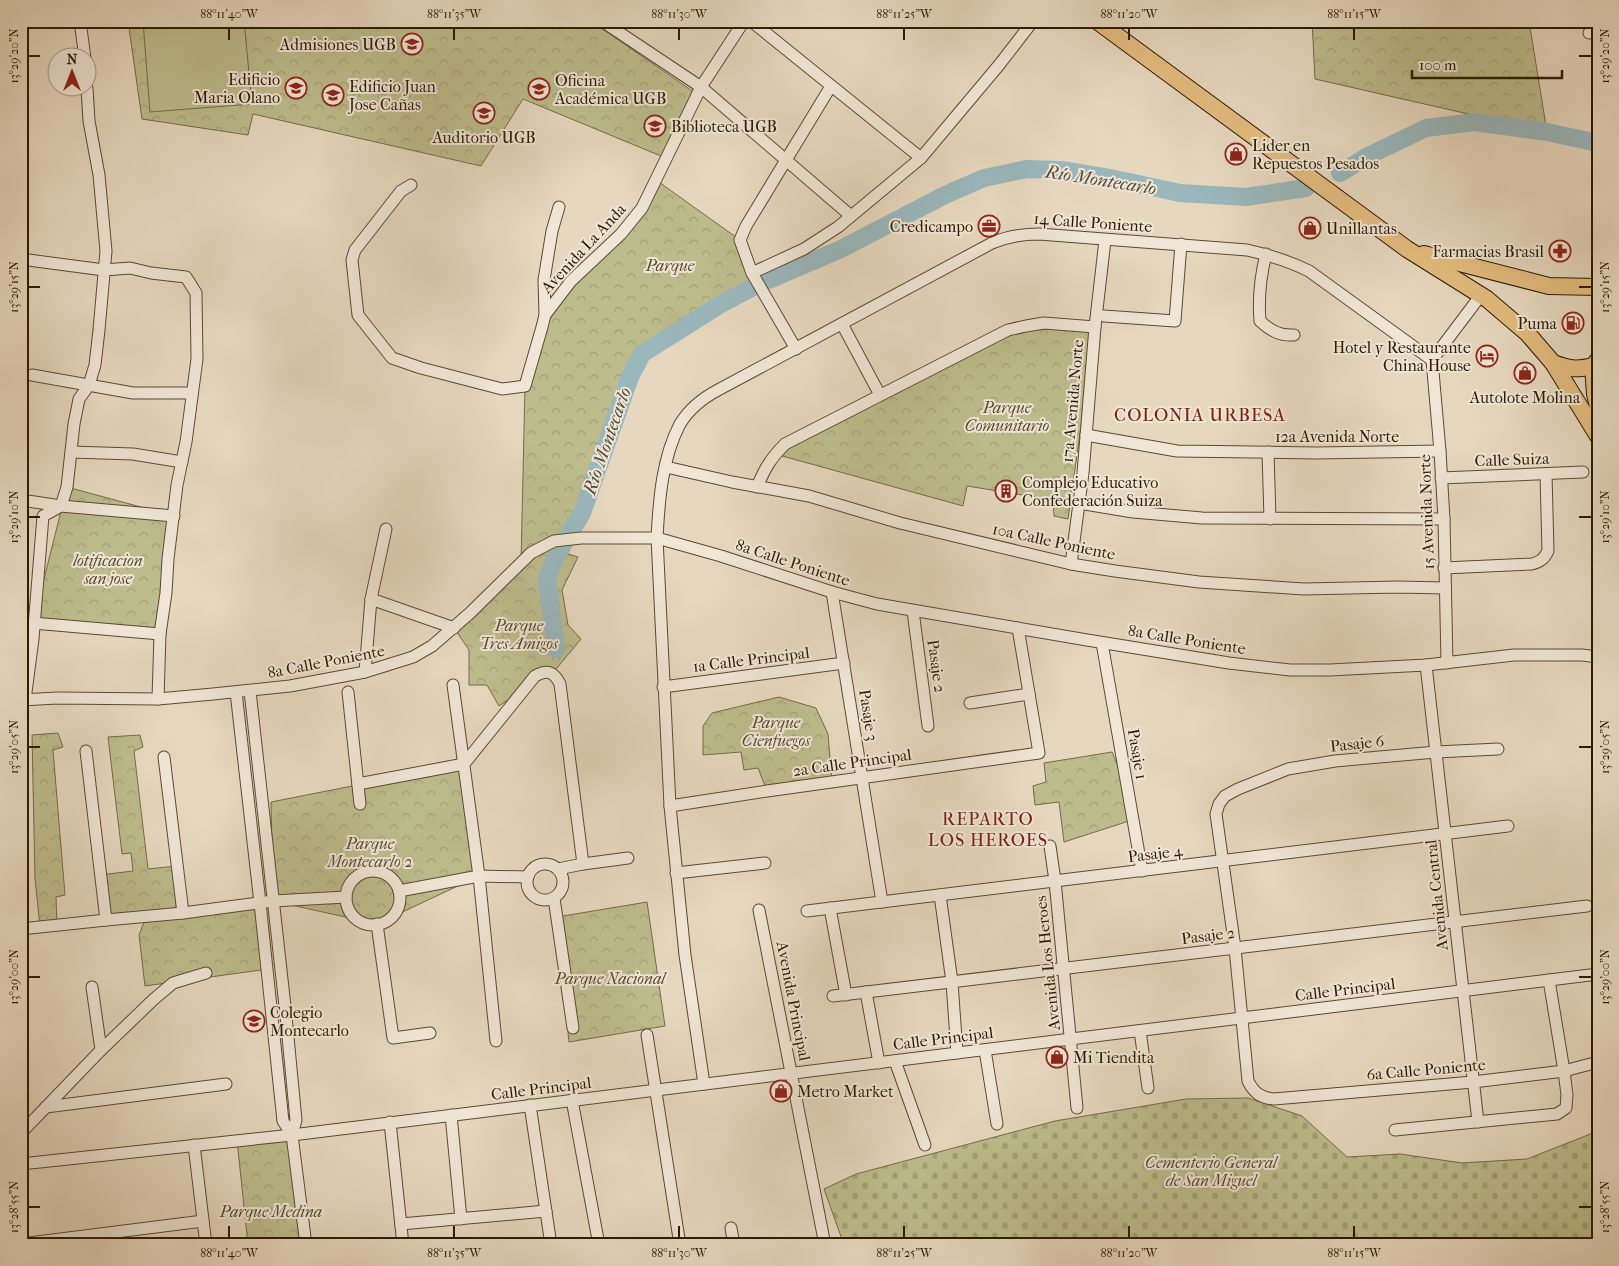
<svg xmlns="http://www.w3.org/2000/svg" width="1619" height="1266" font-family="'IM FELL French Canon',serif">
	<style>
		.forest { fill: url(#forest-crowns); stroke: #746b47 }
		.cemetery { fill: url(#cemetery-stones); stroke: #746b47 }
		.pitch { fill: #bcbc8c; stroke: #746b47 }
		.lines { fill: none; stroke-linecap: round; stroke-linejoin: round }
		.river { stroke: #9ab7bc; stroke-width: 18 }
		.minor-casing { stroke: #5b4a31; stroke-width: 13 }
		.highway-casing { stroke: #2d1a02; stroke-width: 18 }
		.minor { stroke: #efe6d5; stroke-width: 11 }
		.highway { stroke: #e3bc7f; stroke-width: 16 }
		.ticks { fill: none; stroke: #2d1a02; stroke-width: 2 }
		.labels { text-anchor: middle; stroke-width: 4; stroke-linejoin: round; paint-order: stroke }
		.poi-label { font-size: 16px; fill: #2d1a02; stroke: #efe6d5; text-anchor: start }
		.street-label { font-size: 16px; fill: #2d1a02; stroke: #efe6d5 }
		.park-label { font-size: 16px; font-style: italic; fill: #584b2b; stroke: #efe6d5 }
		.water-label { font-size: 18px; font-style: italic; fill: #4e493a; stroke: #efe6d5 }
		.neighbourhood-label { font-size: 18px; letter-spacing: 1px; fill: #7a1f14; stroke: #efe6d5 }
		.neatline { fill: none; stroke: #2d1a02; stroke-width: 2 }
		.ticks-label { font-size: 12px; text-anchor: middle; fill: #2d1a02 }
	</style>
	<defs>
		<pattern id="forest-crowns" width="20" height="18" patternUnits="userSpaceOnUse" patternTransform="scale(1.25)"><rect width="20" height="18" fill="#bcbc8c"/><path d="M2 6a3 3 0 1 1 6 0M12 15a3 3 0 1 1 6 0" fill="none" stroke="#a2a177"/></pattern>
		<pattern id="cemetery-stones" width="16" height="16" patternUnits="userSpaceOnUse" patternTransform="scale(1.25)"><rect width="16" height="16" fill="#bcbc8c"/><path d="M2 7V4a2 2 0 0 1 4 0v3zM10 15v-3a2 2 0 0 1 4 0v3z" fill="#a2a177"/></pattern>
	</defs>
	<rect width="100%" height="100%" fill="#e6d8be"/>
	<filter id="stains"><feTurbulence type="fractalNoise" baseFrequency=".004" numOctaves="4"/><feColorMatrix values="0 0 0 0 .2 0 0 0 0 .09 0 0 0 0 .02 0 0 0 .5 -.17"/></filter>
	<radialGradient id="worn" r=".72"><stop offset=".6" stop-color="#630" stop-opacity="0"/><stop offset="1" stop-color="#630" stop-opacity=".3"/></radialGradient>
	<!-- forest -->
	<g class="forest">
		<polygon points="128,21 591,21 698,95 661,156 523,99 481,166 253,114 248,135 142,119"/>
		<polygon points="1312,21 1529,21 1547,132 1315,79"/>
		<polygon points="656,180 740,240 751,288 690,324 642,354 611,432 582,513 554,541 546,547 578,557 562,590 568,625 581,639 557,668 499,706 487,685 469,685 469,650 454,628 521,563 525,386 552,304 597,258"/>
		<polygon points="1044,323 1095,327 1068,519 1054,516 1053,500 967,486 963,506 775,454 1008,330"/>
		<polygon points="67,487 174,516 160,634 33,623"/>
		<polygon points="779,697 816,708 828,734 832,782 767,791 758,768 744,770 741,752 703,755 703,726 712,713"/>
		<polygon points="58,733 63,747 53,750 65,895 56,897 57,925 40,927 35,878 32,735"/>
		<polygon points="140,735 143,747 134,751 148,869 177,866 176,913 260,903 266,955 261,970 145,986 139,935 146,917 106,920 100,875 133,871 131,853 122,854 108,737"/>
		<polygon points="1112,752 1122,775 1129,821 1064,842 1059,802 1035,805 1033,786 1046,782 1044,763"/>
		<polygon points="464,764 479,876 377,924 273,901 271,802"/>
		<polygon points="647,902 665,1026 569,1042 557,917"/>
		<polygon points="286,1135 304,1245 248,1245 237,1140"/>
	</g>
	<!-- cemetery -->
	<polygon class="cemetery" points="1248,1098 1302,1116 1347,1157 1400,1154 1462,1163 1527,1159 1598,1131 1598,1245 844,1245 824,1189 856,1174 1055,1121 1186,1099"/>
	<!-- pitch -->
	<polygon class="pitch" points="143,21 244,21 252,104 150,112"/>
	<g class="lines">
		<!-- river -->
		<g class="river">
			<polyline points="1340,173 1370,155 1426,128 1474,122 1547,132 1598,143"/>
			<polyline points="769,280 841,249 945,195 984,178 1027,169 1061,170 1115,179 1180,193 1246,197 1306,188"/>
			<polyline points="556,649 547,578 555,558 582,513 630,377 642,354 721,304 751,288"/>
		</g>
		<!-- minor casing -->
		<g class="minor-casing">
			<g id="minor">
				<polyline points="80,21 85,58"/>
				<polyline points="602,21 701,87 851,216"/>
				<polyline points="751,21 921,158"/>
				<polyline points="1589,33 1598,32"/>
				<polyline points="411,185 401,191 355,250 352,260 358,315 392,358 421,368 502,389 525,386 542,327 545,315 571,281 621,234 642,208 701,87 744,21"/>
				<path d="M 1266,254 C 1260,278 1258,297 1260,321 C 1271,331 1280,336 1294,335"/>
				<polyline points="21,259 104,270 130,268 151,273 186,277 196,293 197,359 186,442 177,485 168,559 166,593 160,634 158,699"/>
				<polyline points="752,273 804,249 838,227 921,158 999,65 1033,21"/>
				<polyline points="545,315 544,280 552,231 559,207"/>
				<polyline points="1104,316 1175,321 1181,244"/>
				<polyline points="842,324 880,395"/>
				<polyline points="796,349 752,273 740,240 746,226 831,86"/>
				<polyline points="1432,360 1440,451 1444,519 1447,663"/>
				<polyline points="1432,360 1481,295"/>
				<polyline points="32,375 133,393 192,393"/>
				<polyline points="1086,435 1177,451 1316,453 1440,451"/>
				<polyline points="71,452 133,454 182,462"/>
				<polyline points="1268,452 1270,519"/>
				<polyline points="666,467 732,482 809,496 900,523 1071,564 1115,571 1199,582 1304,589 1398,587 1444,588"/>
				<polyline points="1441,478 1583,472"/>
				<path d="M 757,487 C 765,468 771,458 785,444 L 1008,330 L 1026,326 L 1044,323 L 1095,327"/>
				<polyline points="21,500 61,506 174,516"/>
				<polyline points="1079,503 1133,512 1202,518 1444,519"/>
				<polyline points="1071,564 1083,473 1095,327 1105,240"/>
				<path d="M 1444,568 L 1532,564 C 1540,562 1544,559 1548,551 L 1546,474"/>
				<polyline points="832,592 882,902"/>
				<polyline points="371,599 454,628"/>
				<polyline points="913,611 928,726"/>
				<polyline points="33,623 160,634"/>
				<polyline points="1102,643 1142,871"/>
				<polyline points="1426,665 1478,1122"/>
				<polyline points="365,672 371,599 386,529"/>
				<polyline points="453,685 479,876 496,1041"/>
				<polyline points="663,687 844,663"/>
				<polyline points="250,691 285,1006 296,1120 292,1135 306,1245"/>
				<polyline points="236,692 260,903 283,1121 292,1135"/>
				<polyline points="348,692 360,804"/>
				<polyline points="21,700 57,698 158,699 213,694 290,686 365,672 413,657 432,646 470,613 531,553 554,541 581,538 657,538 721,556 832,592 877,604 1087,640 1229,663 1290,670 1330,670 1426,665 1514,655 1582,655 1598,657"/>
				<polyline points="25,700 33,639 43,516 61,506 67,487 74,424 79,399 89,385 95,365 99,330 106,251 99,175 89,121 87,88"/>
				<polyline points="970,703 1029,694"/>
				<path d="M 1498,749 L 1436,752 L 1335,761 L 1288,769 L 1238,789 L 1225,796 L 1219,804 L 1216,814 L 1235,948 L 1248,1081 C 1254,1093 1261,1098 1274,1099 L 1473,1082 L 1564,1071 L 1598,1062"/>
				<polyline points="86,751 106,920"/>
				<polyline points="164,757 183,913"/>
				<path d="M 358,784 L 464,764 L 535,676 C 548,669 554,672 560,684 L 583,864"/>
				<polyline points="670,806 767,791 1039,753 1018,628"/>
				<polyline points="1050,846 1055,881 1077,1108"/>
				<circle cx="545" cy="882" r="18"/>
				<polyline points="558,869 583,864 628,858"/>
				<circle cx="373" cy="898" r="27"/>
				<polyline points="676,873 765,863"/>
				<polyline points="399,891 479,876 528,877"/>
				<polyline points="940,895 952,982 957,1053"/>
				<polyline points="554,898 573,1028"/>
				<polyline points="830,908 846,995"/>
				<polyline points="759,910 825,1245"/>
				<polyline points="807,911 1508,826"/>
				<polyline points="377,924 393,1038 430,1033"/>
				<polyline points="21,929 106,920 183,913 273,901 346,897"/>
				<polyline points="92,987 101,1050"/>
				<polyline points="866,992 879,1063"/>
				<polyline points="833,996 1587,906"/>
				<polyline points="1140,1031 1148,1088"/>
				<polyline points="647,1035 680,1245"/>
				<polyline points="985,1050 997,1124"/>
				<polyline points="895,1061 925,1145"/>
				<path d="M 704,1084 L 685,955 L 670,806 L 657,538 C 659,500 662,458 680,424 C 689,409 703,398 718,390 L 992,243 C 1008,236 1022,234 1039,234 L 1247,250 C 1269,255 1289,261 1309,271 L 1432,360"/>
				<polyline points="572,1100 599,1245"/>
				<polyline points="530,1105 551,1245"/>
				<polyline points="46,1107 226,1084"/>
				<polyline points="451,1115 461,1219"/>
				<polyline points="390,1122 403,1245"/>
				<polyline points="1395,1130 1557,1114 1566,1108 1567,1095 1564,1071 1549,980"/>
				<polyline points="21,1133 101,1050 154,999 173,983 206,973"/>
				<polyline points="194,1145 206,1245"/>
				<polyline points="21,1164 292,1135 1598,974"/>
				<polyline points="401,1224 546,1211"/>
				<polyline points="731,1228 734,1245"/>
				<polyline points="21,1244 203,1221"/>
			</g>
		</g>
		<!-- highway casing -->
		<g class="highway-casing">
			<g id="highway">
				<polyline points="1097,21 1407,249 1487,299 1528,334 1553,363 1598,436"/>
				<polyline points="1424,254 1549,286 1598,287"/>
				<polyline points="1598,360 1593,366 1595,394 1598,407"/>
				<path d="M 1553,363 C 1569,369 1576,370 1593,366"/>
			</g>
		</g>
		<!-- minor -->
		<use href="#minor" class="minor"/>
		<!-- highway -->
		<use href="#highway" class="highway"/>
	</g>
	<!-- ticks -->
	<path class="ticks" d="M 229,28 L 229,40M 454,28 L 454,40M 679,28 L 679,40M 904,28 L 904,40M 1129,28 L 1129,40M 1354,28 L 1354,40M 28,56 L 40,56M 1579,56 L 1592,56M 28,287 L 40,287M 1579,287 L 1592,287M 28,517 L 40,517M 1579,517 L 1592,517M 28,747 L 40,747M 1579,747 L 1592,747M 28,977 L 40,977M 1579,977 L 1592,977M 28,1207 L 40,1207M 1579,1207 L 1592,1207M 229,1226 L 229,1238M 454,1226 L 454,1238M 679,1226 L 679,1238M 904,1226 L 904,1238M 1129,1226 L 1129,1238M 1354,1226 L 1354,1238"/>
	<!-- icons -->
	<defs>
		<g id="university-ring" transform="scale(1.125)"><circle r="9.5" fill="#efe6d5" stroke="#8f2418" stroke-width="1.5"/><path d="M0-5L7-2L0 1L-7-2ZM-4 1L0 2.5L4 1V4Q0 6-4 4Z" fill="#8f2418"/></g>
		<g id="shop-ring" transform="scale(1.125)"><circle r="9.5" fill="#efe6d5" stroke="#8f2418" stroke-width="1.5"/><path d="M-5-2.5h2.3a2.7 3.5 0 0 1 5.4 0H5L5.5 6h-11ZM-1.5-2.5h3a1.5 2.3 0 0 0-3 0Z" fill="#8f2418"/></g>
		<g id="office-ring" transform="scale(1.125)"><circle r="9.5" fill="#efe6d5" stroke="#8f2418" stroke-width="1.5"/><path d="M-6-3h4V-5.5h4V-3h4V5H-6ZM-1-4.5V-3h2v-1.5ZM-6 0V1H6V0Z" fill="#8f2418"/></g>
		<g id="pharmacy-ring" transform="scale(1.125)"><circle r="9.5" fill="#efe6d5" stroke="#8f2418" stroke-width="1.5"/><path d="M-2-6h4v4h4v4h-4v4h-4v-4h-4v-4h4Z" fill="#8f2418"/></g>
		<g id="fuel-ring" transform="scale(1.125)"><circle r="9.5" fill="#efe6d5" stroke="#8f2418" stroke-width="1.5"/><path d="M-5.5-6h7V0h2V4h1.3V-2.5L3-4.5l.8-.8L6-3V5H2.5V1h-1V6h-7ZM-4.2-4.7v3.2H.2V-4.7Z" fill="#8f2418"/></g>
		<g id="hotel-ring" transform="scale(1.125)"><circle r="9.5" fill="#efe6d5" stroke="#8f2418" stroke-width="1.5"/><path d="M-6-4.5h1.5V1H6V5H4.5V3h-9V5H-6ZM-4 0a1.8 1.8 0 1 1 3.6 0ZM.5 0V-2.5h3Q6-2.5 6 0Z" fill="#8f2418"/></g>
		<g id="building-ring" transform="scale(1.125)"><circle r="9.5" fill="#efe6d5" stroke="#8f2418" stroke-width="1.5"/><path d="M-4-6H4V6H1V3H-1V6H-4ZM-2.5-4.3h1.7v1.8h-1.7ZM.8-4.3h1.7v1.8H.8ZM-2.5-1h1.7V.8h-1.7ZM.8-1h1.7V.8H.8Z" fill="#8f2418"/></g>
		<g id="school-ring" transform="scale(1.125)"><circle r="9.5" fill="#efe6d5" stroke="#8f2418" stroke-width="1.5"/><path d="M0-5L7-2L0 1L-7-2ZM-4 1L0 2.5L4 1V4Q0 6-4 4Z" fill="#8f2418"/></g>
	</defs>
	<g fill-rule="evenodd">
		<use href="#university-ring" x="412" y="44"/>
		<use href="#university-ring" x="296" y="88"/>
		<use href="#university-ring" x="539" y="89"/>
		<use href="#university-ring" x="333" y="95"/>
		<use href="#university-ring" x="484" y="113"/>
		<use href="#university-ring" x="655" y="126"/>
		<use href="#shop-ring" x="1236" y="154"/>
		<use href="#office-ring" x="989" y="226"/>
		<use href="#shop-ring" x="1310" y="228"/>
		<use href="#pharmacy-ring" x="1560" y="251"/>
		<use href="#fuel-ring" x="1573" y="323"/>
		<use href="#hotel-ring" x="1487" y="356"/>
		<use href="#shop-ring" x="1525" y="373"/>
		<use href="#building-ring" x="1006" y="491"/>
		<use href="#school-ring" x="254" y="1021"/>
		<use href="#shop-ring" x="1057" y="1057"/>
		<use href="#shop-ring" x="781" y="1091"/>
	</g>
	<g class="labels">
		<!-- poi labels -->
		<g class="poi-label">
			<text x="396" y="50" text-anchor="end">Admisiones UGB</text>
			<text x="280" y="85" text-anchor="end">Edificio<tspan x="280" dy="18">Maria Olano</tspan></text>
			<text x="555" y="86">Oficina<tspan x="555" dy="18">Académica UGB</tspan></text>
			<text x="349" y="92">Edificio Juan<tspan x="349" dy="18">Jose Cañas</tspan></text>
			<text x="671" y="132">Biblioteca UGB</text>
			<text x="484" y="143" text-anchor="middle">Auditorio UGB</text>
			<text x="1252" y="151">Lider en<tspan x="1252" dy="18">Repuestos Pesados</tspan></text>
			<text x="973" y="232" text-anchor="end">Credicampo</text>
			<text x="1326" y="234">Unillantas</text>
			<text x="1544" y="257" text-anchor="end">Farmacias Brasil</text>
			<text x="1557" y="329" text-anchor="end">Puma</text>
			<text x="1471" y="353" text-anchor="end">Hotel y Restaurante<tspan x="1471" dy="18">China House</tspan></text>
			<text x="1525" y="403" text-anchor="middle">Autolote Molina</text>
			<text x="1022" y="488">Complejo Educativo<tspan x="1022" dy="18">Confederación Suiza</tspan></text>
			<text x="270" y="1018">Colegio<tspan x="270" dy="18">Montecarlo</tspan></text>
			<text x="1073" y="1063">Mi Tiendita</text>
			<text x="797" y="1097">Metro Market</text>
		</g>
		<!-- street labels -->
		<g class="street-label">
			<text transform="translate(1093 222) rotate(4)" y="6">14 Calle Poniente</text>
			<text transform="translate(583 248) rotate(-47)" y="6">Avenida La Anda</text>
			<text transform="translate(1072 401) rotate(-85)" y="6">17a Avenida Norte</text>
			<text x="1337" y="442">12a Avenida Norte</text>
			<text transform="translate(1512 459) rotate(-2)" y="6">Calle Suiza</text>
			<text transform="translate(1426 512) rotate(-92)" y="6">15 Avenida Norte</text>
			<text transform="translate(1054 541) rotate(12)" y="6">10a Calle Poniente</text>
			<text transform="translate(793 562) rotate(18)" y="6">8a Calle Poniente</text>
			<text transform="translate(1187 639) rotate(9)" y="6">8a Calle Poniente</text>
			<text transform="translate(751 659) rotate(-7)" y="6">1a Calle Principal</text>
			<text transform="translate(326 661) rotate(-11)" y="6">8a Calle Poniente</text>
			<text transform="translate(937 666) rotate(82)" y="6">Pasaje 2</text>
			<text transform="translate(869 715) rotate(81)" y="6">Pasaje 3</text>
			<text transform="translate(1357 743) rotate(-6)" y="6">Pasaje 6</text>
			<text transform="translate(1138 754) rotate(80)" y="6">Pasaje 1</text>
			<text transform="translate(852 762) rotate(-8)" y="6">2a Calle Principal</text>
			<text transform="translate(1155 853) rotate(-7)" y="6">Pasaje 4</text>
			<text transform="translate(1436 895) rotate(-96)" y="6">Avenida Central</text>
			<text transform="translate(1208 935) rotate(-7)" y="6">Pasaje 2</text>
			<text transform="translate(1047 963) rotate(-96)" y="6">Avenida Los Heroes</text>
			<text transform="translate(1345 989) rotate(-7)" y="6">Calle Principal</text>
			<text transform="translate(794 1001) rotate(79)" y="6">Avenida Principal</text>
			<text transform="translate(943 1038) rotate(-7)" y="6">Calle Principal</text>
			<text transform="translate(1426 1069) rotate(-5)" y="6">6a Calle Poniente</text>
			<text transform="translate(541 1088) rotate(-7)" y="6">Calle Principal</text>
		</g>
		<!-- park labels -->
		<g class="park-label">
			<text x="670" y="271">Parque</text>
			<text x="1007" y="413">Parque<tspan x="1007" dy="18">Comunitario</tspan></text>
			<text x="108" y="566">lotificacion<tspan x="108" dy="18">san jose</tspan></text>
			<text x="519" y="631">Parque<tspan x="519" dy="18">Tres Amigos</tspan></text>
			<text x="776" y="728">Parque<tspan x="776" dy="18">Cienfuegos</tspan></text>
			<text x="370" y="849">Parque<tspan x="370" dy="18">Montecarlo 2</tspan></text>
			<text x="610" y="984">Parque Nacional</text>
			<text x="1211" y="1168">Cementerio General<tspan x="1211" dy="18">de San Miguel</tspan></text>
			<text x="271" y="1217">Parque Medina</text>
		</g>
		<!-- water labels -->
		<g class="water-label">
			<text transform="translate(1101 180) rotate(9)" y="6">Río Montecarlo</text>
			<text transform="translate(607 441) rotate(-71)" y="6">Río Montecarlo</text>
		</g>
		<!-- neighbourhood labels -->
		<g class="neighbourhood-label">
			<text x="1200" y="421">COLONIA URBESA</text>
			<text x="988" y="825">REPARTO<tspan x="988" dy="21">LOS HEROES</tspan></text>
		</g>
	</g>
	<!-- margin -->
	<rect width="1619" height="1266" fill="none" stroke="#e6d8be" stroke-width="55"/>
	<!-- north arrow -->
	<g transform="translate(72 72)"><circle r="24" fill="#efe6d5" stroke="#a19481"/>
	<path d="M0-4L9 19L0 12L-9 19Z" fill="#8f2418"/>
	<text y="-8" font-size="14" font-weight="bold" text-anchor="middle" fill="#2d1a02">N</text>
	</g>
	<!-- scale -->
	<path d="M1412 70v8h150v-8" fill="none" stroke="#2d1a02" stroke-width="2.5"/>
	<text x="1419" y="70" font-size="15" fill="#2d1a02" stroke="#efe6d5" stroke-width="4" paint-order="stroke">100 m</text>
	<rect x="28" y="28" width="1564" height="1210" class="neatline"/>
	<g class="ticks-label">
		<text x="229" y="18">88°11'40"W</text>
		<text x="454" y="18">88°11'35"W</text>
		<text x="679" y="18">88°11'30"W</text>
		<text x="904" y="18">88°11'25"W</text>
		<text x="1129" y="18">88°11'20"W</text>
		<text x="1354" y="18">88°11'15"W</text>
		<text transform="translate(14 56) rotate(-90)" y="4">13°29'20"N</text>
		<text transform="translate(1605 56) rotate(-90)" y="4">13°29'20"N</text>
		<text transform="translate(14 287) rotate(-90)" y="4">13°29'15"N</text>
		<text transform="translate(1605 287) rotate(-90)" y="4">13°29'15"N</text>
		<text transform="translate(14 517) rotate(-90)" y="4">13°29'10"N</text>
		<text transform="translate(1605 517) rotate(-90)" y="4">13°29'10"N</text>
		<text transform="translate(14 747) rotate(-90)" y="4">13°29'05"N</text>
		<text transform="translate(1605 747) rotate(-90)" y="4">13°29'05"N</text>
		<text transform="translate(14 977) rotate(-90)" y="4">13°29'00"N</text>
		<text transform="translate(1605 977) rotate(-90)" y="4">13°29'00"N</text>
		<text transform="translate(14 1207) rotate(-90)" y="4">13°28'55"N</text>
		<text transform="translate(1605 1207) rotate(-90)" y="4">13°28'55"N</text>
		<text x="229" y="1257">88°11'40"W</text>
		<text x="454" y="1257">88°11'35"W</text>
		<text x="679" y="1257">88°11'30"W</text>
		<text x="904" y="1257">88°11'25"W</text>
		<text x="1129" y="1257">88°11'20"W</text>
		<text x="1354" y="1257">88°11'15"W</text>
	</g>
	<rect width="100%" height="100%" filter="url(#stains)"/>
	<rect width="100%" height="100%" fill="url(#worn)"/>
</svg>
